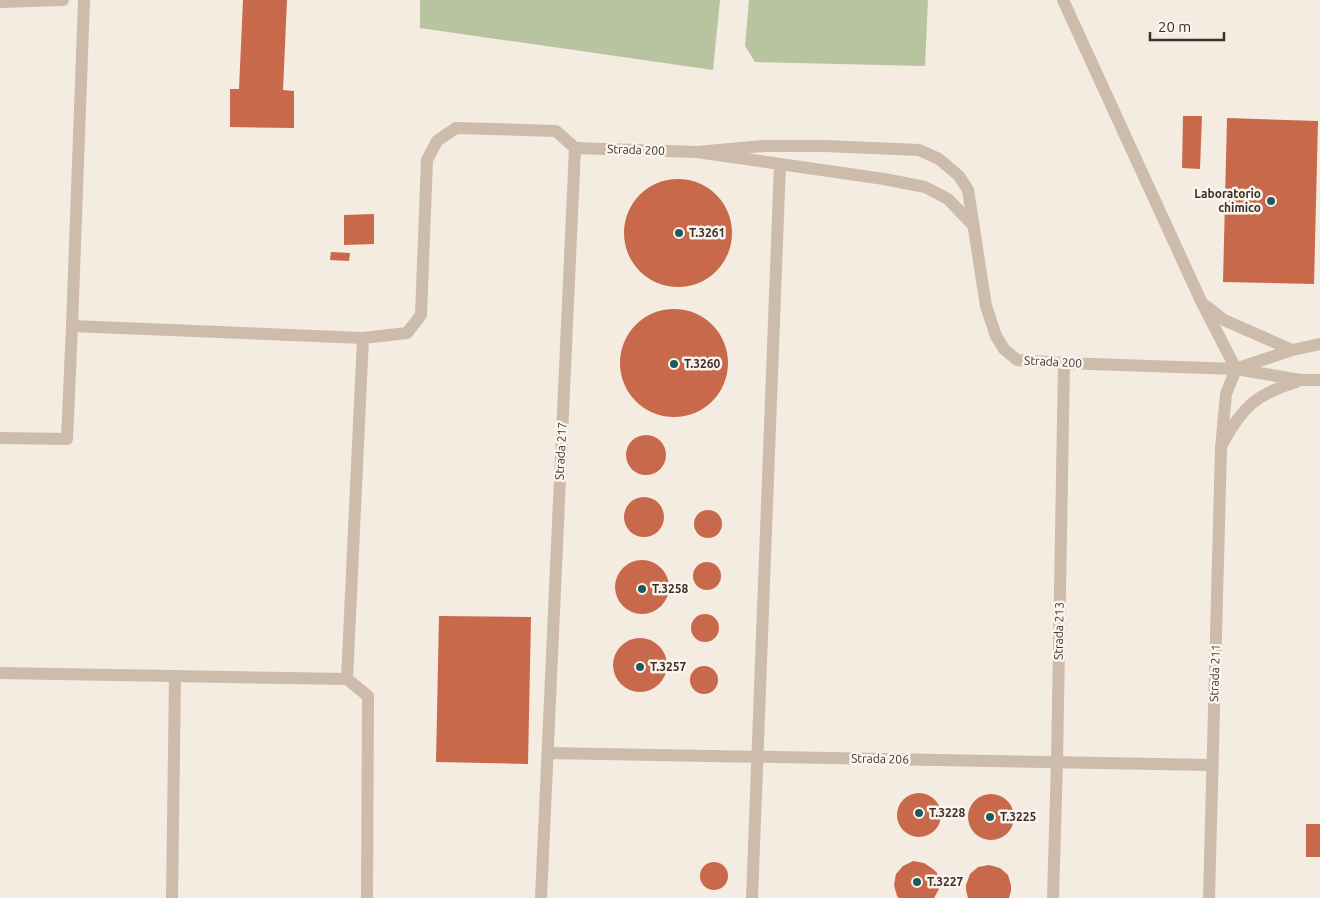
<svg xmlns="http://www.w3.org/2000/svg" width="1320" height="898" font-family="Ubuntu,sans-serif">
	<style>
		.green { fill: #b8c4a0 }
		.building { fill: #c8694b }
		.lines { fill: none; stroke-linecap: round; stroke-linejoin: round }
		.minor { stroke: #cdbbac; stroke-width: 12 }
		.poi-dot { fill: #1f5a5e; stroke: #fbf5ee; stroke-width: 2 }
		.labels { text-anchor: middle; stroke-width: 5; stroke-linejoin: round; paint-order: stroke }
		.street-label { font-size: 12px; fill: #3b302b; stroke: #fbf5ee }
		.poi-label { font-size: 12px; font-weight: bold; fill: #3b302b; stroke: #fbf5ee; text-anchor: start }
	</style>
	<rect width="100%" height="100%" fill="#f4ebe1"/>
	<!-- green -->
	<g class="green">
		<polygon points="420,0 720,0 713,70 420,28"/>
		<polygon points="749,0 928,0 925,66 755,62 745,46"/>
	</g>
	<!-- building -->
	<g class="building">
		<polygon points="243,0 287,0 283,90 294,91 294,128 230,127 230,89 239,89"/>
		<polygon points="1183,116 1202,116 1200,169 1182,168"/>
		<polygon points="1227,118 1318,121 1314,284 1223,282"/>
		<circle cx="678" cy="233" r="54"/>
		<polygon points="374,214 374,244 344,245 344,215"/>
		<polygon points="331,252 350,253 349,261 330,260"/>
		<circle cx="674" cy="363" r="54"/>
		<circle cx="646" cy="455" r="20"/>
		<circle cx="644" cy="517" r="20"/>
		<circle cx="708" cy="524" r="14"/>
		<circle cx="642" cy="587" r="27"/>
		<circle cx="707" cy="576" r="14"/>
		<circle cx="705" cy="628" r="14"/>
		<polygon points="439,616 531,617 528,764 436,762"/>
		<circle cx="640" cy="665" r="27"/>
		<circle cx="704" cy="680" r="14"/>
		<circle cx="919" cy="815" r="22"/>
		<circle cx="991" cy="817" r="23"/>
		<rect x="1306" y="824" width="14" height="33"/>
		<polygon points="913,861 924,863 933,869 937,873 939,884 939,889 934,898 899,898 897,896 894,885 896,874 903,866"/>
		<circle cx="714" cy="876" r="14"/>
		<polygon points="989,865 1000,868 1008,875 1011,885 1011,891 1009,898 968,898 966,890 966,885 970,874 978,867"/>
	</g>
	<g class="lines">
		<!-- minor -->
		<g class="minor">
			<polyline points="1063,0 1201,301 1236,369"/>
			<polyline points="0,2 63,0"/>
			<polyline points="575,148 697,152 884,179 925,187 948,199 972,224"/>
			<polyline points="697,152 763,146 825,146 919,150 939,159 959,176 968,190 986,306 996,336 1004,349 1017,360 1064,363 1236,369 1300,380 1320,380"/>
			<polyline points="1206,306 1224,320 1292,350"/>
			<polyline points="72,326 363,338 407,333 421,315 427,160 437,141 456,128 556,131 575,148"/>
			<polyline points="363,338 347,679 368,696 367,898"/>
			<polyline points="1238,368 1292,350 1320,344"/>
			<polyline points="0,438 67,439 72,326 84,0"/>
			<path d="M 1223,443 C 1242,407 1257,394 1296,382"/>
			<polyline points="0,673 347,679"/>
			<polyline points="548,753 1212,765"/>
			<polyline points="172,898 175,677"/>
			<polyline points="541,898 575,148"/>
			<polyline points="752,898 780,164"/>
			<polyline points="1053,898 1057,762 1064,363"/>
			<polyline points="1209,898 1221,448 1226,394 1236,369"/>
		</g>
	</g>
	<!-- markers -->
	<g class="poi-dot">
		<circle cx="1271" cy="201" r="5"/>
		<circle cx="679" cy="233" r="5"/>
		<circle cx="674" cy="364" r="5"/>
		<circle cx="642" cy="589" r="5"/>
		<circle cx="640" cy="667" r="5"/>
		<circle cx="919" cy="813" r="5"/>
		<circle cx="990" cy="817" r="5"/>
		<circle cx="917" cy="882" r="5"/>
	</g>
	<g class="labels">
		<!-- street labels -->
		<g class="street-label">
			<text transform="translate(636 150) rotate(2)" y="4">Strada 200</text>
			<text transform="translate(1053 362) rotate(3)" y="4">Strada 200</text>
			<text transform="translate(561 451) rotate(-87)" y="4">Strada 217</text>
			<text transform="translate(1059 631) rotate(-89)" y="4">Strada 213</text>
			<text transform="translate(1215 673) rotate(-88)" y="4">Strada 211</text>
			<text transform="translate(880 759) rotate(1)" y="4">Strada 206</text>
		</g>
		<!-- poi labels -->
		<g class="poi-label">
			<text x="1261" y="198" text-anchor="end">Laboratorio<tspan x="1261" dy="14">chimico</tspan></text>
			<text x="689" y="237">T.3261</text>
			<text x="684" y="368">T.3260</text>
			<text x="652" y="593">T.3258</text>
			<text x="650" y="671">T.3257</text>
			<text x="929" y="817">T.3228</text>
			<text x="1000" y="821">T.3225</text>
			<text x="927" y="886">T.3227</text>
		</g>
	</g>
	<!-- scale -->
	<path d="M1150 32v8h74v-8" fill="none" stroke="#3b302b" stroke-width="2.5"/>
	<text x="1158" y="32" font-size="15" fill="#3b302b" stroke="#fbf5ee" stroke-width="4" paint-order="stroke">20 m</text>
</svg>
